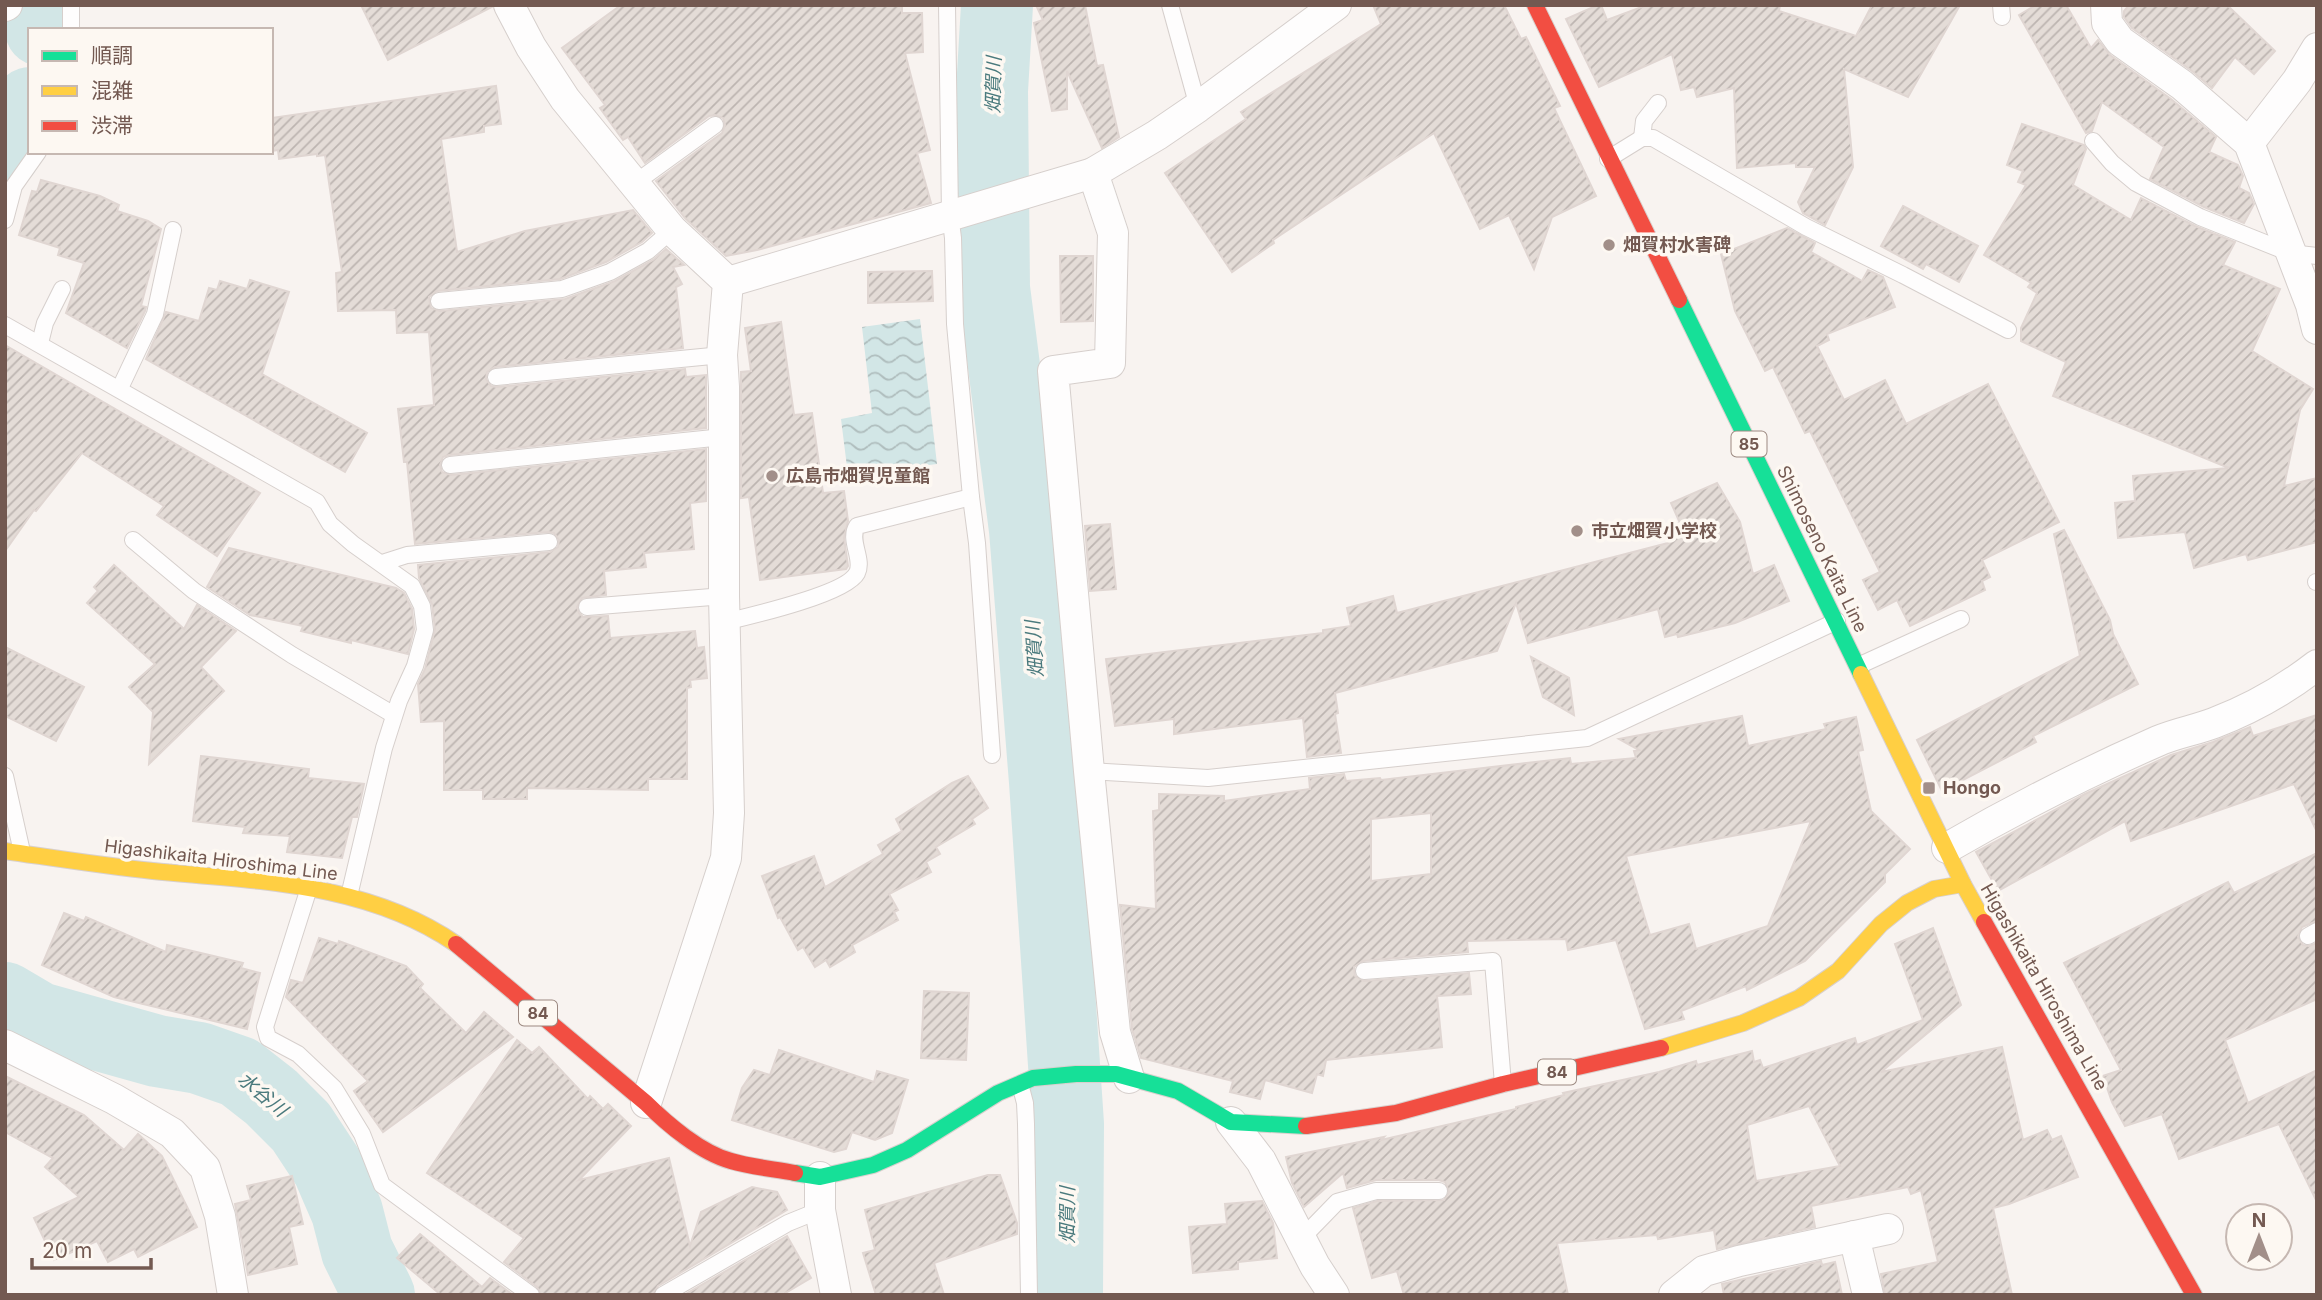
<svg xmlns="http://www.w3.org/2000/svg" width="2322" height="1300" font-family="Inter,'Noto Sans JP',sans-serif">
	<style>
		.water { fill: url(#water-waves) }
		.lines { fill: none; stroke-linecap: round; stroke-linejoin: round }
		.river { stroke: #d2e6e6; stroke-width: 72 }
		.building { fill: url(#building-hatch); stroke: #e0d6d2; stroke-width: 2; fill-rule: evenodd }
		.lane-casing { stroke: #d6cfcc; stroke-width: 18 }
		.street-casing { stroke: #d6cfcc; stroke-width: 32 }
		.fast-casing { stroke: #d8d0cd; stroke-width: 18 }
		.slow-casing { stroke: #d8d0cd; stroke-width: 18 }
		.jam-casing { stroke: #d8d0cd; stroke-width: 18 }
		.lane { stroke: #fefdfd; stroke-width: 16 }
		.street { stroke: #fefdfd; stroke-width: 30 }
		.fast { stroke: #16e098; stroke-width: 16 }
		.slow { stroke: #ffcf43; stroke-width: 16 }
		.jam { stroke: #f24e42; stroke-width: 16 }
		.poi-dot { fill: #a28f89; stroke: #fdf8f2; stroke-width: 2.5 }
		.labels { text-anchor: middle; stroke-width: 7; stroke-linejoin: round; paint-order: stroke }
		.shield { fill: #fdf8f2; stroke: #9c8981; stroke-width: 2 }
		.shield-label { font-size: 16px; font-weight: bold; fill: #735951 }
		.poi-label { font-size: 18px; font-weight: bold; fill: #735951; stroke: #fdf8f2; text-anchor: start }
		.street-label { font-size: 18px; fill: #735951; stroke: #fdf8f2 }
		.water-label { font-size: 19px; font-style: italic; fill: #4a7a7d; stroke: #fdf8f2 }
	</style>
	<defs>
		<pattern id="water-waves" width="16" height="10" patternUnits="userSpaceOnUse" patternTransform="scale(1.75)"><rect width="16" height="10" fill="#d2e6e6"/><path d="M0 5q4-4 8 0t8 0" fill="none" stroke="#afbdbd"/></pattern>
		<pattern id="building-hatch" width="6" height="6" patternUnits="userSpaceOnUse" patternTransform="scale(1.75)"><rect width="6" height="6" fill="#e4dcd7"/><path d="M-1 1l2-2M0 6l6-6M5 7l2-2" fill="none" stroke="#bdb5b1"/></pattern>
	</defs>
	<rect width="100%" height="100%" fill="#f8f3f0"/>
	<!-- water -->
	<polygon class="water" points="920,319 937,464 848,475 841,419 872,413 862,327"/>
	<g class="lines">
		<!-- river -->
		<g class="river">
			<polyline points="997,5 992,91 994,288 1025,530 1045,782 1068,1124 1067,1295"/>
			<polyline points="41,30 42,5"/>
			<polyline points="5,152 30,103"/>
			<polyline points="5,998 39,1018 157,1051 199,1058 239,1072 271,1097 301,1127 328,1168 347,1212 357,1251 379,1295"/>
		</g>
	</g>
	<!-- building -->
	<g class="building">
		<polygon points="361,5 492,5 492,7 388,60"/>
		<polygon points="621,5 902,5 902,13 922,13 923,52 905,53 930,150 917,153 931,203 757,250 726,256 685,218 656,181 722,133 725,125 723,118 715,115 709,116 645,163 628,137 623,140 600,108 605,105 562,48"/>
		<polygon points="1036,5 1085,5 1097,66 1103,65 1119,137 1102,148 1067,71 1067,109 1052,111 1034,23 1043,20"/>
		<polygon points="1373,5 1504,5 1521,39 1526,37 1560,106 1554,108 1596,196 1552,217 1534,269 1509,215 1480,229 1434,133 1273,240 1274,243 1232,272 1165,173 1246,119 1241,112 1381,24"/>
		<polygon points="1598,5 1601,5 1607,20 1647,5 1780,5 1779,11 1856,36 1872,5 1960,5 1908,97 1844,69 1853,167 1825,225 1803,213 1798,202 1815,167 1796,167 1796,163 1737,168 1734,88 1697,97 1694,87 1681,90 1672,54 1599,87 1566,19"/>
		<polygon points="2036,5 2066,5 2091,48 2098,40 2110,55 2171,99 2216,137 2209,152 2238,165 2243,176 2239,188 2249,193 2254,204 2244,223 2204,207 2150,179 2164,147 2102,102 2092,131 2086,133 2019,15"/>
		<polygon points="2129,5 2227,5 2275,51 2254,74 2235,57 2212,88 2192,71 2132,28 2124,17 2124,11"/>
		<polygon points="496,86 501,124 484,126 484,132 441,139 457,252 525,231 633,210 652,233 642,242 606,262 560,279 437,291 429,297 431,308 440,311 565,299 615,281 653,260 666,249 684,265 673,267 682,284 676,287 683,348 495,367 487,372 486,379 491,386 497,387 685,369 686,377 706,375 706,428 449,455 443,457 440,465 442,472 451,475 706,449 706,501 690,503 694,549 644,553 646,567 604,571 606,595 582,598 577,607 579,613 583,617 608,616 610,638 695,631 697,648 704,647 707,678 690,680 691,687 687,688 687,779 648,779 648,790 527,788 527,799 483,799 483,790 444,790 444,721 421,722 418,684 425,669 435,629 432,604 419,578 418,565 550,552 558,547 559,540 554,533 548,532 415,544 407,462 404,462 398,409 434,405 429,332 397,333 396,310 338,311 336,273 342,272 325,155 317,156 317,154 279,159 278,150 271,151 271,118"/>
		<polygon points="2022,124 2084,145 2086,149 2073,185 2131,220 2141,198 2195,226 2235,242 2223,265 2280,289 2252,351 2313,389 2300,410 2284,486 2317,478 2317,542 2248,560 2246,554 2194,568 2185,532 2118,538 2115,503 2135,501 2133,476 2229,468 2053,396 2066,362 2021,341 2021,328 2037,293 2028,287 2031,283 1984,255 2026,185 2018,182 2023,171 2007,165"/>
		<polygon points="41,180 100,196 119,205 117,211 148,221 161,229 141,306 146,307 145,311 127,348 66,313 84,263 58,255 60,248 19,235 32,191 37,192"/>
		<polygon points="1903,206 1978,246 1959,282 1926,264 1923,269 1881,246"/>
		<polygon points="1787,228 1815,243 1811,252 1862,281 1868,270 1883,277 1895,307 1827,334 1829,340 1817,346 1844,400 1885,380 1906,424 1988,384 2059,522 1982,560 1990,577 1982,581 1985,590 1910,626 1897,600 1878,610 1863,580 1880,572 1810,431 1805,433 1773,367 1765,371 1735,311 1721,254"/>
		<polygon points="1060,256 1093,256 1093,321 1061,322"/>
		<polygon points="932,271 933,301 868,303 868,272"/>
		<polygon points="250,280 289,292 262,374 367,433 345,472 146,359 166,312 199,321 209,288 217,290 220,281 247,289"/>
		<polygon points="781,322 794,415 812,413 823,493 844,491 848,521 844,538 848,566 846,569 760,580 749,497 741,498 741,372 751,371 745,328"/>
		<polygon points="5,345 260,493 217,556 157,515 164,506 82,453 36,511 34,510 5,551"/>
		<polygon points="1717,483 1740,522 1753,574 1774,565 1789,601 1735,623 1678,637 1677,634 1665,637 1658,609 1528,643 1516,603 1497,651 1335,693 1338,713 1335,714 1341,753 1307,757 1303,718 1174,734 1174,719 1115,726 1106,659 1323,633 1323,630 1351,626 1347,608 1393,596 1397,613 1668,543 1664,528 1680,523 1671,503"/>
		<polygon points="1110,524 1116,589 1090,591 1085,526"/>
		<polygon points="2064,530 2110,620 2113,634 2138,684 2033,736 2036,742 1942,791 1917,740 2080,656 2054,534"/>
		<polygon points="229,548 396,588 404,593 412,609 414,629 408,654 351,640 351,643 301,631 303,626 250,615 207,587"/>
		<polygon points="114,565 184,629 197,605 236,631 201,667 224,691 149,764 153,712 129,687 155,664 87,603 98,591 94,587"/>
		<polygon points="5,647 84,687 56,741 5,716"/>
		<polygon points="1531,657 1569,678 1574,715 1543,697"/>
		<polygon points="2317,715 2317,832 2294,784 2131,841 2125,821 1998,891 1976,852 2085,794 2171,755 2213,742 2250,727 2253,736"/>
		<path d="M 1742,716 L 1748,746 L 1826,729 L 1824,724 L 1856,717 L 1863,750 L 1858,751 L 1871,811 L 1910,849 L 1885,874 L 1885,882 L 1805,961 L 1747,990 L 1746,986 L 1681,1011 L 1684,1019 L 1645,1029 L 1616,940 L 1568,950 L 1566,939 L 1467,941 L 1468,952 L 1363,961 L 1354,967 L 1355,976 L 1364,981 L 1469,973 L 1471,994 L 1437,996 L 1442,1047 L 1326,1060 L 1323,1076 L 1317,1074 L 1312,1093 L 1265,1080 L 1260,1099 L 1230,1092 L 1233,1081 L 1141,1058 L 1132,1029 L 1120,905 L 1156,909 L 1153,811 L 1159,810 L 1159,794 L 1224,796 L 1224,801 L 1310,789 L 1309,778 L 1344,774 L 1346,781 L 1380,778 L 1381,780 L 1570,758 L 1571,764 L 1636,758 L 1634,751 L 1639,750 L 1619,739 ZM 1431,813 L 1431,874 L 1371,881 L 1371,819 ZM 1811,821 L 1768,926 L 1696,949 L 1689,924 L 1650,935 L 1626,856 Z"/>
		<polygon points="201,756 309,769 308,778 364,784 357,817 352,817 342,858 287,852 290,836 243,833 245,827 193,821"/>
		<polygon points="968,776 988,808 972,819 975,824 936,847 940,854 926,862 931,872 889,894 898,910 894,912 898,920 852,945 855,952 830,967 826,960 815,967 803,947 798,950 780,917 778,918 762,876 814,856 825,887 883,854 878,845 902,831 896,819 952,783"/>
		<polygon points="2317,853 2317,921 2302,927 2298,937 2303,945 2309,946 2317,943 2317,999 2225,1040 2248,1103 2317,1070 2317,1202 2279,1124 2179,1159 2162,1114 2125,1126 2112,1102 2103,1076 2121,1070 2064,963 2228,882 2234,893"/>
		<polygon points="64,913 84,921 86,917 166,952 167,945 243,963 241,968 260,973 247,1029 114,997 42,965"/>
		<path d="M 1933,928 L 1961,1005 L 1881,1072 L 2002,1047 L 2023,1140 L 2047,1130 L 2052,1140 L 2061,1136 L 2078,1177 L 2009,1204 L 1993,1208 L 2012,1295 L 1885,1295 L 1881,1274 L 1938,1262 L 1921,1190 L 1911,1194 L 1908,1187 L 1811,1206 L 1815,1227 L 1717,1249 L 1714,1230 L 1658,1239 L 1657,1235 L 1557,1243 L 1568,1295 L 1404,1295 L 1397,1271 L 1372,1278 L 1353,1208 L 1377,1201 L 1444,1200 L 1449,1192 L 1445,1182 L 1439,1180 L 1376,1180 L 1347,1188 L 1343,1173 L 1304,1207 L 1292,1183 L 1286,1157 L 1384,1137 L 1381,1140 L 1516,1109 L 1516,1107 L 1564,1095 L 1563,1093 L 1659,1072 L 1696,1061 L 1697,1065 L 1752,1051 L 1754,1062 L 1760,1060 L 1763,1068 L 1855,1038 L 1857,1045 L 1923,1020 L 1895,944 ZM 1809,1106 L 1840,1166 L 1756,1181 L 1747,1125 Z"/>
		<polygon points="319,938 338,944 339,941 406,966 423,984 420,988 466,1033 484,1012 513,1037 383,1132 354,1091 368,1081 286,997 291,980 303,983"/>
		<polygon points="924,991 969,993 966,1060 921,1058"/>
		<polygon points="517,1040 532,1053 539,1047 588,1099 590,1096 603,1109 608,1104 631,1126 579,1180 669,1158 690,1246 701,1212 752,1187 777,1192 787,1210 658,1286 653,1295 541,1295 537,1287 504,1262 524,1238 427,1173"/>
		<polygon points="779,1050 874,1082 877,1071 908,1080 892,1133 875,1140 852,1132 846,1149 834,1152 732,1120 742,1088 754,1070 770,1075"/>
		<polygon points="5,1076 84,1115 124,1150 138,1134 162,1156 197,1227 138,1257 134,1249 108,1262 97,1241 54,1260 34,1218 79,1197 45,1167 53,1158 5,1132"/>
		<polygon points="988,1175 1000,1175 1017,1223 1017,1234 934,1263 944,1295 876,1295 863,1253 875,1250 865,1210"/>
		<polygon points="292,1176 303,1224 289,1227 297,1264 248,1275 235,1204 251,1200 247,1186"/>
		<polygon points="1262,1201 1273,1223 1277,1258 1238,1262 1238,1269 1193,1273 1189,1227 1227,1224 1225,1204"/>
		<polygon points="420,1234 482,1287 490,1278 513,1295 441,1295 397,1258"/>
		<polygon points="787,1236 811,1278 782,1295 684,1295"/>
		<polygon points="1821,1261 1822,1265 1835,1262 1842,1295 1724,1295 1722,1284"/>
	</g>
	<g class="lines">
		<!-- lane casing -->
		<g class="lane-casing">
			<g id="lane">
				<polyline points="1170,5 1198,107"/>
				<polyline points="2001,5 2002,17"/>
				<polyline points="71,30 71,5"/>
				<polyline points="1642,138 1644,121 1658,103"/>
				<polyline points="2093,141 2112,163 2136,183 2200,217 2290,253 2317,256"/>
				<polyline points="1608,159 1642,138 1653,138 1806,227 1903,275 2008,330"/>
				<polyline points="635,183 715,125"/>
				<polyline points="5,220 14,186 38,152"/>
				<polyline points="439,301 562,289 610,272 648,251 672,230"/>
				<polyline points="5,325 317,502 330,524 353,544 412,586 422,606 425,630 415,666 399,701 384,748 349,896"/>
				<polyline points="40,343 45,323 62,289"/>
				<polyline points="496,377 722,355"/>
				<polyline points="120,388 155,314 173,230"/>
				<polyline points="450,465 723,437"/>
				<polyline points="971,497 977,543 992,755"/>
				<polyline points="133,540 194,591 292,655 394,715"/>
				<polyline points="382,563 407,555 549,542"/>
				<polyline points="2316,582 2317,582"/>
				<polyline points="587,607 724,596"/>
				<path d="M 725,622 C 750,616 846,594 857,573 C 864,559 848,540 857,526 L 971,497 L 955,324 L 953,238 L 950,215 L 947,5"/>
				<polyline points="1858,666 1961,619"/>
				<polyline points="1089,771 1208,778 1587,738 1837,621"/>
				<polyline points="5,776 22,852"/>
				<polyline points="309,888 265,1027 268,1038 298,1054 334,1088 362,1134 382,1185 531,1295"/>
				<polyline points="2308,936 2317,931"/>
				<polyline points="1364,971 1493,961 1503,1084"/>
				<polyline points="1020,1084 1025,1103 1026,1124 1029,1295"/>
				<polyline points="1301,1239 1337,1202 1376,1191 1439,1191"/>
				<polyline points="663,1295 788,1223 820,1210"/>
			</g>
		</g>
		<!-- street casing -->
		<g class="street-casing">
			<g id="street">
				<polyline points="509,5 531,47 565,99 672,230 728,282 722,355 724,387 724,596 729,813 726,858 646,1103"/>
				<polyline points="2106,5 2107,23 2120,41 2182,85 2249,143 2311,305 2317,329"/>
				<polyline points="5,6 7,5"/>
				<polyline points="2249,143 2297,81 2317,48"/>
				<polyline points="1093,173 1113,233 1110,363 1053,371 1089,771 1115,1032 1129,1078"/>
				<polyline points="728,282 1093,173 1157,135 1198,107 1336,5"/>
				<path d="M 1947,848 C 2016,808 2085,773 2158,741 C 2176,733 2196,730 2214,723 C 2251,709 2286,689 2317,665"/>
				<polyline points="5,1045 114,1099 172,1133 205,1168 220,1216 233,1295"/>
				<polyline points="1231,1122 1261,1161 1315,1266 1334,1295"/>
				<polyline points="820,1177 820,1210 836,1295"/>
				<polyline points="1854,1236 1868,1295"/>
				<polyline points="1674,1295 1704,1271 1739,1261 1888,1229"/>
			</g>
		</g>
		<!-- fast casing -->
		<g class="fast-casing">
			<g id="fast">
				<polyline points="1679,300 1861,674"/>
				<polyline points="795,1173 820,1177 873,1165 907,1150 998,1093 1033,1078 1076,1074 1116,1074 1178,1091 1231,1122 1306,1126"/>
			</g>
		</g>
		<!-- slow casing -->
		<g class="slow-casing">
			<g id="slow">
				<polyline points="1861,674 1963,884 1984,922"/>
				<path d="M 5,851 C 54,858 104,866 153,871 C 257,881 368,883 456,944"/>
				<polyline points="1661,1048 1743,1023 1799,998 1838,971 1881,924 1907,903 1934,889 1963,884"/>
			</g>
		</g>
		<!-- jam casing -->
		<g class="jam-casing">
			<g id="jam">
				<polyline points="1535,5 1679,300"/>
				<polyline points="1984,922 2194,1295"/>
				<path d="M 456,944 L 646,1103 C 667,1124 701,1153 731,1161 C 751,1167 774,1169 795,1173"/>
				<polyline points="1306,1126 1396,1113 1503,1084 1661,1048"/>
			</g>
		</g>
		<!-- lane -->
		<use href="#lane" class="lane"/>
		<!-- street -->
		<use href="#street" class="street"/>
		<!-- fast -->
		<use href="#fast" class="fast"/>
		<!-- slow -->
		<use href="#slow" class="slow"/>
		<!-- jam -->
		<use href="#jam" class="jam"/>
	</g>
	<!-- markers -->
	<g class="poi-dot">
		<circle cx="1609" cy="245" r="7"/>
		<circle cx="772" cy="476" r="7"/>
		<circle cx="1577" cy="531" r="7"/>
		<rect x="1922" y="781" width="14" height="14" rx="3.5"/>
	</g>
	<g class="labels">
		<!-- shield labels -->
		<g class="shield">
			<rect x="1731.5" y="431.5" width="35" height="25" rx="5"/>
			<rect x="519" y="1000.5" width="38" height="25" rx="5"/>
			<rect x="1538" y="1059.5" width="38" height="25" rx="5"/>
		</g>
		<g class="shield-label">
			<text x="1749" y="450">85</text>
			<text x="538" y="1019">84</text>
			<text x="1557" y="1078">84</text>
		</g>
		<!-- poi labels -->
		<g class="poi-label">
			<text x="1623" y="251">畑賀村水害碑</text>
			<text x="786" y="482">広島市畑賀児童館</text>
			<text x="1591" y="537">市立畑賀小学校</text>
			<text x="1943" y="794">Hongo</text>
		</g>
		<!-- street labels -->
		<g class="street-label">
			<text transform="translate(1822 549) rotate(64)" y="6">Shimoseno Kaita Line</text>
			<text transform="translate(221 860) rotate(7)" y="6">Higashikaita Hiroshima Line</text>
			<text transform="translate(2044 987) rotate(60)" y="6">Higashikaita Hiroshima Line</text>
		</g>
		<!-- water labels -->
		<g class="water-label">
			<text transform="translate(993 85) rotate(-89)" y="7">畑賀川</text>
			<text transform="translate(1034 649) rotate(-94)" y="7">畑賀川</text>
			<text transform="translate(263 1094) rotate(40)" y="7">水谷川</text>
			<text transform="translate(1067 1215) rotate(-90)" y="7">畑賀川</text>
		</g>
	</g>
	<!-- border -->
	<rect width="2322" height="1300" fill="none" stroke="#735951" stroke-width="14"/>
	<!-- legend -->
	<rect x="28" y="28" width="245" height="126" fill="#fdf8f2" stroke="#c6b8b2" stroke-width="2"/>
	<rect x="42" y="51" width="35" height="10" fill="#16e098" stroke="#c6b8b2" stroke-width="2"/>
	<text x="91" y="63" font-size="21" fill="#735951">順調</text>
	<rect x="42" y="86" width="35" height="10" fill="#ffcf43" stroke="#c6b8b2" stroke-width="2"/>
	<text x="91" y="98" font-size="21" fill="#735951">混雑</text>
	<rect x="42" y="121" width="35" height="10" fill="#f24e42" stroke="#c6b8b2" stroke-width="2"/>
	<text x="91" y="133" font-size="21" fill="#735951">渋滞</text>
	<!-- north arrow -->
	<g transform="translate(2259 1237)"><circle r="33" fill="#fdf8f2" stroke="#c6b8b2" stroke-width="2"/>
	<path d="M0-5L12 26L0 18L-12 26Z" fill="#a28f89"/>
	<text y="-10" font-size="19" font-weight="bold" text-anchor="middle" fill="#735951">N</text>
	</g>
	<!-- scale -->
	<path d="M32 1258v10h119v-10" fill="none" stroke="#735951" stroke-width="3.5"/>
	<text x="42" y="1258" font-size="21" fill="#735951" stroke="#fdf8f2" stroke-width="5" paint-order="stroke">20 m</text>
</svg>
